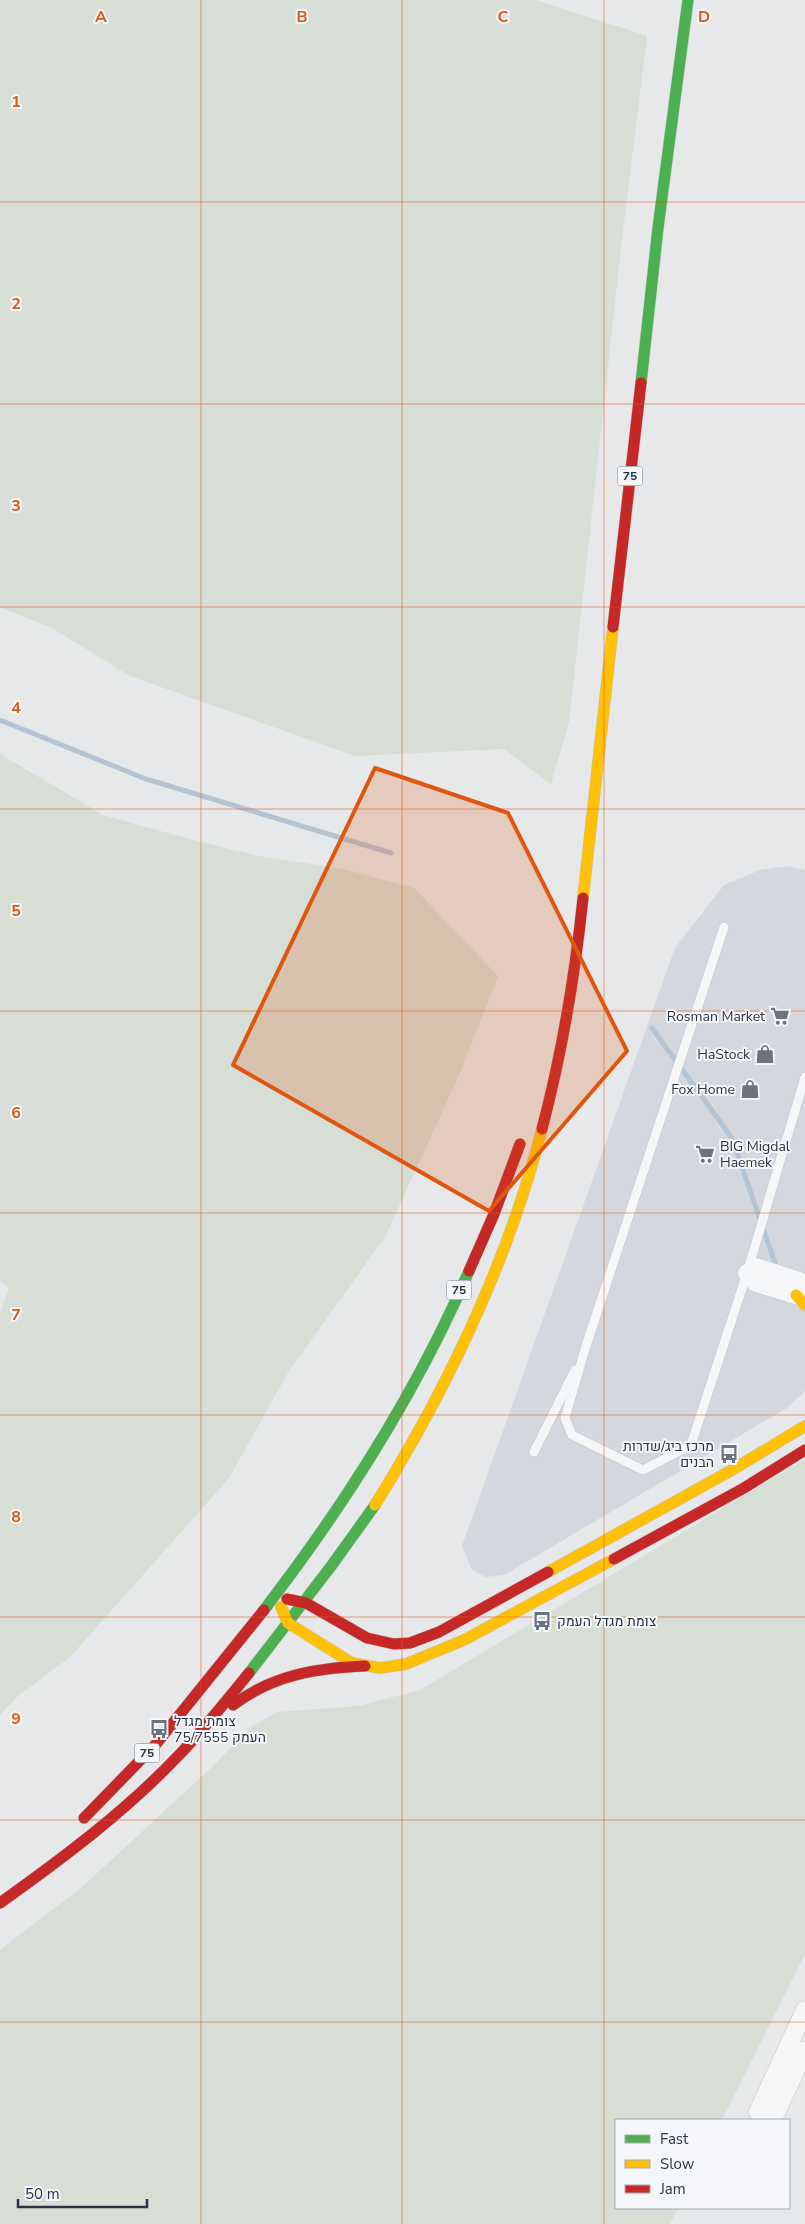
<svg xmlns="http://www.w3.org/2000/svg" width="805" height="2224" font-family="'Nunito Sans',Heebo,sans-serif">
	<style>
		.built { fill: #d4d7dd }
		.green { fill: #d6ded6 }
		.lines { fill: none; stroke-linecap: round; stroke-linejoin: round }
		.stream { stroke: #b4c4d5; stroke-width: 5 }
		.lane-casing { stroke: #c4c6c8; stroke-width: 10 }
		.street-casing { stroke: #c4c6c8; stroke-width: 19 }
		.fast-casing { stroke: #c4c6c8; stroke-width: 12 }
		.slow-casing { stroke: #c4c6c8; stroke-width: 12 }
		.jam-casing { stroke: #c4c6c8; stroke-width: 12 }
		.lane { stroke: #f5f6f7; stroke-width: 9 }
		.street { stroke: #f5f6f7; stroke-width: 18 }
		.fast { stroke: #4caf50; stroke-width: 11 }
		.slow { stroke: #ffc107; stroke-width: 11 }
		.jam { stroke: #c62828; stroke-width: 11 }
		.marked { fill: #df570f; fill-opacity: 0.2; stroke: #df570f; stroke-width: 4; stroke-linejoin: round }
		.grid { fill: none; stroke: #df570f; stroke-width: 1; stroke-opacity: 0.55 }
		.labels { text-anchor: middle; stroke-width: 4; stroke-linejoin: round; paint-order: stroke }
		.shield { fill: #f4f6f9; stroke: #676e7b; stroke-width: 1 }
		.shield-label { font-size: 12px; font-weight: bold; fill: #2b3445 }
		.poi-label { font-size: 14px; fill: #2b3445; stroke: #f4f6f9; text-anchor: end }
		.grid-label { font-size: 16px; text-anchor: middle; font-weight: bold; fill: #df570f; stroke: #f4f6f9; stroke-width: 4; stroke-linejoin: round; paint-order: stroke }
	</style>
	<rect width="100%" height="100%" fill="#e6e8ea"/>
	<!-- built -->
	<polygon class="built" points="788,866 805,870 805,1391 787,1408 504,1575 486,1577 472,1570 462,1546 675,948 724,885 760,870"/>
	<!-- green -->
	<g class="green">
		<polygon points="0,0 536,0 647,36 622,239 569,722 551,784 504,749 355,756 130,676 52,628 0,607"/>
		<polygon points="0,754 103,815 200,842 259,856 343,869 414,888 498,976 460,1073 385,1237 289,1371 229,1478 70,1657 17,1697 0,1715 0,1314 9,1288 0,1281"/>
		<polygon points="805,1459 805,1954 722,2120 616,2120 616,2208 678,2208 670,2224 0,2224 0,1950 82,1887 212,1767 251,1727 277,1712 358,1706 420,1690"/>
	</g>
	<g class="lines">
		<!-- stream -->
		<g class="stream">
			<polyline points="0,720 146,779 391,853"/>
			<polyline points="652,1028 732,1138 777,1269"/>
		</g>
		<!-- lane casing -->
		<g class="lane-casing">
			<g id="lane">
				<polyline points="724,927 585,1349 565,1418 572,1435 643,1470 691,1445 747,1273 805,1077"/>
				<polyline points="534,1452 575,1370"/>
			</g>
		</g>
		<!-- street casing -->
		<g class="street-casing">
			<g id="street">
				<polyline points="805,1283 756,1267 747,1273 756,1283 805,1298"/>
				<polyline points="805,2010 758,2112 773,2119 805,2050"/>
			</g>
		</g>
		<!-- fast casing -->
		<g class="fast-casing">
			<g id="fast">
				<polyline points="641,383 658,228 688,0"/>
				<path d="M 264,1610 C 344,1506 417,1391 469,1271"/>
				<polyline points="249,1673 332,1565 375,1505"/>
			</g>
		</g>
		<!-- slow casing -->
		<g class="slow-casing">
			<g id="slow">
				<polyline points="583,898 613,627"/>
				<polyline points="796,1295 805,1305"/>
				<path d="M 375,1505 C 447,1389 508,1262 542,1129"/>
				<polyline points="548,1572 732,1470 805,1426"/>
				<polyline points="281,1607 288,1623 352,1663 380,1668 406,1664 464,1640 614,1559"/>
			</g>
		</g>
		<!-- jam casing -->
		<g class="jam-casing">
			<g id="jam">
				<polyline points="613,627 641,383"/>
				<path d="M 542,1129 C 562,1053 575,975 583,898"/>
				<polyline points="469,1271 494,1214 520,1144"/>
				<polyline points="614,1559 744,1488 805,1450"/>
				<polyline points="287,1599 306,1603 367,1638 394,1644 410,1643 439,1632 548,1572"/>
				<path d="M 233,1705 C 273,1675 316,1668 365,1666"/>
				<polyline points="84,1818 156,1744 264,1610"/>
				<path d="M 0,1903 C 63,1858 126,1811 179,1755 C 204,1729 226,1701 249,1673"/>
			</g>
		</g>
		<!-- lane -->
		<use href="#lane" class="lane"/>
		<!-- street -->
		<use href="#street" class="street"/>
		<!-- fast -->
		<use href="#fast" class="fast"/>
		<!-- slow -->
		<use href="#slow" class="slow"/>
		<!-- jam -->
		<use href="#jam" class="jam"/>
	</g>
	<!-- marked area -->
	<path class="marked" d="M 375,768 L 508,813 L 627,1051 L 489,1211 L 233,1065 Z"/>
	<!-- grid -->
	<path class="grid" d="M 201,0 L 201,2224M 402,0 L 402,2224M 604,0 L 604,2224M 0,202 L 805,202M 0,404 L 805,404M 0,607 L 805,607M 0,809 L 805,809M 0,1011 L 805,1011M 0,1213 L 805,1213M 0,1415 L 805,1415M 0,1617 L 805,1617M 0,1820 L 805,1820M 0,2022 L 805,2022"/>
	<!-- icons -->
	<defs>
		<g id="supermarket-bare" transform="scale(1.5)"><path d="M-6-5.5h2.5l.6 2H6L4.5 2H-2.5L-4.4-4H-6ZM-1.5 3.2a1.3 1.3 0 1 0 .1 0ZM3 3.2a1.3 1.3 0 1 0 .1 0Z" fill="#6c737f" stroke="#f4f6f9" stroke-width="2.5" paint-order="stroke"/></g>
		<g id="shop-bare" transform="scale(1.5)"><path d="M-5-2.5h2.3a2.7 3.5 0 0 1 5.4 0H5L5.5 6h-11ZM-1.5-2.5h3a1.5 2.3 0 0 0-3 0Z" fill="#6c737f" stroke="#f4f6f9" stroke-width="2.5" paint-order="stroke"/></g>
		<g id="bus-bare" transform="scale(1.5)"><path d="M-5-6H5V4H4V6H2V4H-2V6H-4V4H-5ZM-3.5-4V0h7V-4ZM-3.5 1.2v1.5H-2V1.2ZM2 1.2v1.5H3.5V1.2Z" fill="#6c737f" stroke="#f4f6f9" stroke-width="2.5" paint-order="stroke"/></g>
	</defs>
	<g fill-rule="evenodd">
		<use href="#supermarket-bare" x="780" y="1016"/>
		<use href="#shop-bare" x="765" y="1054"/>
		<use href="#shop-bare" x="750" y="1089"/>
		<use href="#supermarket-bare" x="705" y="1154"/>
		<use href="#bus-bare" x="729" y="1454"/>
		<use href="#bus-bare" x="542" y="1621"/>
		<use href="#bus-bare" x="159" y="1729"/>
	</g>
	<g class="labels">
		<!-- shield labels -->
		<g class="shield">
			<rect x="617.5" y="466.5" width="25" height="19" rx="4"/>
			<rect x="446.5" y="1280.5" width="25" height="19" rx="4"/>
			<rect x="134.5" y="1743.5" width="25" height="19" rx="4"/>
		</g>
		<g class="shield-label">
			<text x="630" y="480">75</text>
			<text x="459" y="1294">75</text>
			<text x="147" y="1757">75</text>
		</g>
		<!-- poi labels -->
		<g class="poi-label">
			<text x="765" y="1021">Rosman Market</text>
			<text x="750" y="1059">HaStock</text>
			<text x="735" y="1094">Fox Home</text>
			<text x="720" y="1151" text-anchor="start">BIG Migdal<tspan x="720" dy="16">Haemek</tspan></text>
			<text x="714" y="1451">מרכז ביג/שדרות<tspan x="714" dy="16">הבנים</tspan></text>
			<text x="557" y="1626" text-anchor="start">צומת מגדל העמק</text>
			<text x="174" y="1726" text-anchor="start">צומת מגדל<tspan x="174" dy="16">העמק 75/7555</tspan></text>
		</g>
	</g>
	<g class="grid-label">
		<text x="101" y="22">A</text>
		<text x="302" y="22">B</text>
		<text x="503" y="22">C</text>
		<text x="704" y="22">D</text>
		<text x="16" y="107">1</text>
		<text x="16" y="309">2</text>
		<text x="16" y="511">3</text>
		<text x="16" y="713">4</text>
		<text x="16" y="916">5</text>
		<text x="16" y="1118">6</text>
		<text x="16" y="1320">7</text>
		<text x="16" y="1522">8</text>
		<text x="16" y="1724">9</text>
	</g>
	<!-- legend -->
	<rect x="615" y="2119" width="175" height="90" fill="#f4f6f9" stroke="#a4a8b1"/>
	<rect x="625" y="2135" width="25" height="8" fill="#4caf50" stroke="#a4a8b1"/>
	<text x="660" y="2144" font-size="15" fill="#2b3445">Fast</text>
	<rect x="625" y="2160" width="25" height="8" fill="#ffc107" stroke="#a4a8b1"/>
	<text x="660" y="2169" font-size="15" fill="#2b3445">Slow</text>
	<rect x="625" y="2185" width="25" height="8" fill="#c62828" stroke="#a4a8b1"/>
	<text x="660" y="2194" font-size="15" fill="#2b3445">Jam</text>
	<!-- scale -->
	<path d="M18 2199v8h129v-8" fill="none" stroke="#2b3445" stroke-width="2.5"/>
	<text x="25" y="2199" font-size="15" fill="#2b3445" stroke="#f4f6f9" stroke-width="4" paint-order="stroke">50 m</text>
</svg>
